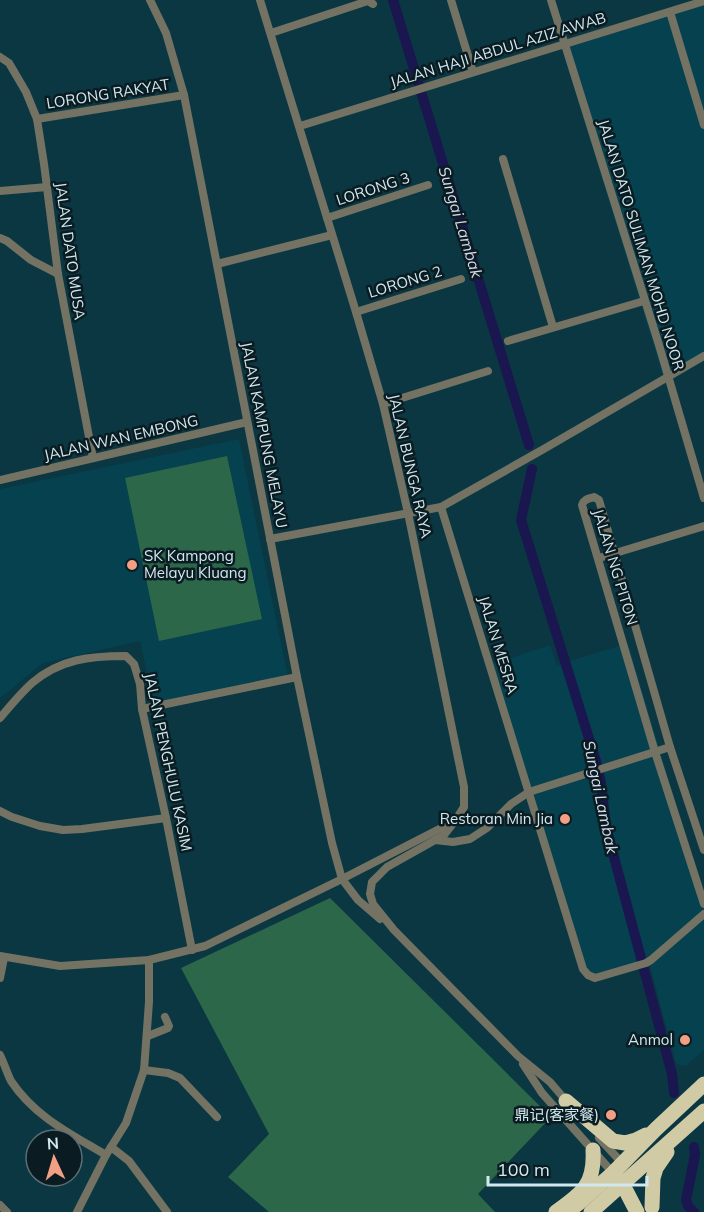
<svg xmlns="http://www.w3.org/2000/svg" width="704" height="1212" font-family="Mulish,'Noto Sans SC',sans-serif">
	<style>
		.built { fill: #05414f }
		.green { fill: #2d6749 }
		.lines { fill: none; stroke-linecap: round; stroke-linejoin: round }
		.canal { stroke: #1a1650; stroke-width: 10 }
		.street { stroke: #747263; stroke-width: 8 }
		.highway { stroke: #d1cba5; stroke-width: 15 }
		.poi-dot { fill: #f39f84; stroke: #0a1c21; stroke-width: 2 }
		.labels { text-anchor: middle; stroke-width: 5; stroke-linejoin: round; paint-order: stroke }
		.street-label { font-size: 15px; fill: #d2e8ef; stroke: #0a1c21 }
		.poi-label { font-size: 15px; fill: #d2e8ef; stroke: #0a1c21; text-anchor: end }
		.water-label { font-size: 16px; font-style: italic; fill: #d7daed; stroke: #0a1c21 }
	</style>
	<rect width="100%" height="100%" fill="#0a3742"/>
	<!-- built -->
	<g class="built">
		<polygon points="704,5 704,360 665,383 562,49"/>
		<polygon points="239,439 288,677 155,709 140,641 43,663 0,698 0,489"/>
		<polygon points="628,643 670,784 704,893 704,1050 687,1065 682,1066 676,1063 650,966 595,982 586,979 580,970 486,666 550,645 557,665"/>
	</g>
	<!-- green -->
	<g class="green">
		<polygon points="227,456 262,619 159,641 125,478"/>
		<polygon points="330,898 551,1117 478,1194 495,1212 269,1212 228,1177 269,1134 181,968"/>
	</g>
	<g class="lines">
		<!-- canal -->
		<g class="canal">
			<polyline points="393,0 529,445"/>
			<polyline points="532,469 521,520 596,761 601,783 606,827 672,1074 674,1093"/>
			<polyline points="694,1212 688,1206 686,1200 695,1155 694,1147"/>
		</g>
		<!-- street -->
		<g class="street">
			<polyline points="150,0 166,33 184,95 297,677 332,843 342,879 358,900 380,919"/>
			<polyline points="260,0 356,312 383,404 408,513 464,787 464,807 455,821 444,835 387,867 372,882 370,894 373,904 394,930 518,1056 550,1082 568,1103"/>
			<polyline points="451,0 473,72"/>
			<polyline points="551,0 659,345 704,498"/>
			<polyline points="670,12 704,125"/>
			<polyline points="271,33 368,1 373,4"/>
			<polyline points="0,57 9,63 26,92 37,119 44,164 58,274 93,458"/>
			<polyline points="37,119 184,95"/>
			<polyline points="300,126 704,1"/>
			<polyline points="503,159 553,327"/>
			<polyline points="0,191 47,187"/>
			<polyline points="327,218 428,185"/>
			<polyline points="0,238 7,241 31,260 58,274"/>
			<polyline points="217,264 332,235"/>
			<polyline points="356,312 461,279"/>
			<polyline points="508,341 644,301"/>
			<polyline points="383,404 488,371"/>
			<polyline points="0,480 247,422"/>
			<polyline points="441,507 583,969 588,975 595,978 646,963 651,960 704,914"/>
			<polyline points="270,539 441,507 542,450 704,356"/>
			<polyline points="599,558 704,526"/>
			<polyline points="142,709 297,677"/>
			<path d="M 0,718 C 10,706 21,693 32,683 C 60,659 90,656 126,656 L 134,664 L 140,684 L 142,709 L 166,818 L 192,950"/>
			<polyline points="0,811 12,817 40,826 63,830 82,829 166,818"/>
			<polyline points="435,840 453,842 470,839 487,828 511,804 529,792 670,747"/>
			<path d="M 704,850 L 670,747 L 599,500 L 594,497 C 588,499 584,499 582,505 L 655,752 L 704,904"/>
			<polyline points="0,956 60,966 149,960 205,946 342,879 449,824"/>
			<polyline points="0,978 4,958"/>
			<polyline points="148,1036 168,1028 169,1026 165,1017"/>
			<path d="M 0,1055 C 4,1063 7,1073 11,1081 C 35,1117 71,1134 106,1155"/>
			<polyline points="523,1064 542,1093 613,1173"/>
			<polyline points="144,1070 168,1073 180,1078 217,1117"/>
			<polyline points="599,1138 623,1164"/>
			<polyline points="111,1147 129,1161 167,1212"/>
			<polyline points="0,1205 7,1212"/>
			<polyline points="77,1212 106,1155 126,1123 144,1070 149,1002 149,960"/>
		</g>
		<!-- highway -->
		<g class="highway">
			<polyline points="566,1101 613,1141 625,1143 636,1140 646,1135"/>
			<polyline points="617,1178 623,1185 637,1212"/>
			<polyline points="652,1207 653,1178 656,1168 667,1152"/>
			<path d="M 556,1212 C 583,1193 595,1184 593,1150"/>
			<polyline points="567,1212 579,1203 613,1173 656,1129 704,1084"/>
			<polyline points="591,1212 704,1111"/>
		</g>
	</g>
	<!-- markers -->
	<g class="poi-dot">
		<circle cx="132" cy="565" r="6"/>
		<circle cx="565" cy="819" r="6"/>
		<circle cx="685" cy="1040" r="6"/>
		<circle cx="611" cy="1115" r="6"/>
	</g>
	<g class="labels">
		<!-- street labels -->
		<g class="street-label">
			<text transform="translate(498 50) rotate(-17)" y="5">JALAN HAJI ABDUL AZIZ AWAB</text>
			<text transform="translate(108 94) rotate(-9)" y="5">LORONG RAKYAT</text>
			<text transform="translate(373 189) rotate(-18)" y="5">LORONG 3</text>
			<text transform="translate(641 245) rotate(73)" y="5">JALAN DATO SULIMAN MOHD NOOR</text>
			<text transform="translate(70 251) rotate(82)" y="5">JALAN DATO MUSA</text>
			<text transform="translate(405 282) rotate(-17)" y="5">LORONG 2</text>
			<text transform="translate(264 435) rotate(79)" y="5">JALAN KAMPUNG MELAYU</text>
			<text transform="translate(121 438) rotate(-13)" y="5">JALAN WAN EMBONG</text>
			<text transform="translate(410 466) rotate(77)" y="5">JALAN BUNGA RAYA</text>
			<text transform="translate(615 567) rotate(73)" y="5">JALAN NG PITON</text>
			<text transform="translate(498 645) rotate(73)" y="5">JALAN MESRA</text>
			<text transform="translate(168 762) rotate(78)" y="5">JALAN PENGHULU KASIM</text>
		</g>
		<!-- poi labels -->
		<g class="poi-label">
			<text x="144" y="561" text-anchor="start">SK Kampong<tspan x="144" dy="17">Melayu Kluang</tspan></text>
			<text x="553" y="824">Restoran Min Jia</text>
			<text x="673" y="1045">Anmol</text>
			<text x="599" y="1120">鼎记(客家餐)</text>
		</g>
		<!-- water labels -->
		<g class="water-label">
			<text transform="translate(461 222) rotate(73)" y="6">Sungai Lambak</text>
			<text transform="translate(601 797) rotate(78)" y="6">Sungai Lambak</text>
		</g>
	</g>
	<!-- north arrow -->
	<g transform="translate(54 1158) rotate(356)"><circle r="28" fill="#0a1c21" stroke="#5a6e73" stroke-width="1.5"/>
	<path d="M0-4.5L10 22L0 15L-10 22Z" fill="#f39f84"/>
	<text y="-9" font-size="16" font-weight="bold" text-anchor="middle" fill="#d2e8ef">N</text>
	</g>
	<!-- scale -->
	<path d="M488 1176v9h159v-9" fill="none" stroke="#d2e8ef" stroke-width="3"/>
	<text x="497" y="1176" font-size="18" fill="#d2e8ef" stroke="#0a1c21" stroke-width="4.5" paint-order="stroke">100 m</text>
</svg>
